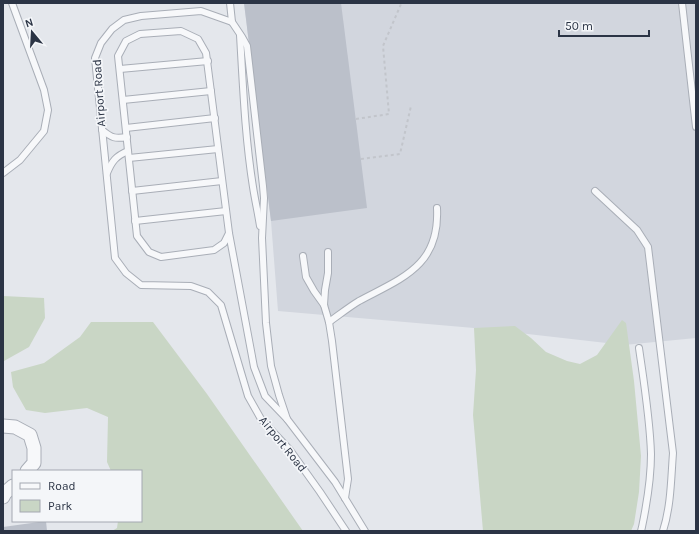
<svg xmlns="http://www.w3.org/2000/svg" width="699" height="534" font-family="Karla,sans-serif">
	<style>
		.built { fill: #d2d6de }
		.green { fill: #c9d6c5 }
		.building { fill: #bbc0ca }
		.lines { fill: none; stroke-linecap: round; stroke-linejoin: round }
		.lane-casing { stroke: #a9aeb7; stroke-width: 8 }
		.street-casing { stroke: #a9aeb7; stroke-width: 15 }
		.path { stroke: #c2c5cb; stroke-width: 2; stroke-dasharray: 3 3; stroke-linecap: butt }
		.lane { stroke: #f7f8fa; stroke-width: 6 }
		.street { stroke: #f7f8fa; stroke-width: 13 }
		.labels { text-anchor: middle; stroke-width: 3.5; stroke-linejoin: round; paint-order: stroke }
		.street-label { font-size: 12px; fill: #2b3445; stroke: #f4f6f9 }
	</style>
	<rect width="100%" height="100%" fill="#e4e7ec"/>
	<!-- built -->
	<polygon class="built" points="244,3 696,3 696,338 624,345 474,328 278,311 271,221"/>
	<!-- green -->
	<g class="green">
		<polygon points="3,296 44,298 45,318 29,347 4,361 3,360"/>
		<polygon points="622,320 626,323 634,381 641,456 639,492 634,524 631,531 483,531 473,415 476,370 474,328 515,326 531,338 546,352 567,361 580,364 597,355"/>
		<polygon points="91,322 153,322 207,394 303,531 112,531 117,528 118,521 141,521 141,471 111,471 107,462 108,417 87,408 45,413 26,410 13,387 11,372 44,363 80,337"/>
	</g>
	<!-- building -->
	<g class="building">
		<polygon points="244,3 341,3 367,208 271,221"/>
		<polygon points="46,521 47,531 3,531 3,527"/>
	</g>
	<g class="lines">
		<!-- lane casing -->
		<g class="lane-casing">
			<g id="lane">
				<polyline points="230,3 232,22"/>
				<polyline points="682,3 696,127"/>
				<path d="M 240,35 C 243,86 245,137 253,187 C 255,200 258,213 260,226"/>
				<polyline points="120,69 208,61"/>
				<polyline points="123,100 211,91"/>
				<path d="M 102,128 L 102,130 C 112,138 115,139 127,137"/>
				<polyline points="126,128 215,118"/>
				<polyline points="129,158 218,149"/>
				<polyline points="3,173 20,160 44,131 48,110 44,90 12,3"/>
				<path d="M 107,173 C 112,161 116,156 128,151"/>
				<polyline points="132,191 222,181"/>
				<path d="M 595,191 L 637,230 L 648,247 L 673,453 C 671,479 671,506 663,531"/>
				<polyline points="135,221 226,211"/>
				<polyline points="229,233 224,243 214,250 161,257 149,252 137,236 118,56 126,41 140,34 181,31 198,39 206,53 229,233 254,367 265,396 287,419 335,482 365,531"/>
				<polyline points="328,252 328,273 325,290 324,305 329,322 332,341 348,479 345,498"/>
				<polyline points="303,256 306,277 314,291 324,305"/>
				<path d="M 329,322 C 339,315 349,307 359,301 C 402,278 440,266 437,208"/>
				<path d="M 639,348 C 644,383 650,419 651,454 C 651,479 647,503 642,527 L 641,531"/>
				<polyline points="287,419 279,395 271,366 266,323 262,238 264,198 263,186 247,46 242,37 232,22 201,11 141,16 124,20 112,29 101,43 95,58 115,258 126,273 141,285 191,286 208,292 221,305 248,396 261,419 290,450 320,492 346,531"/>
			</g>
		</g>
		<!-- street casing -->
		<g class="street-casing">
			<g id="street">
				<polyline points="3,426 15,427 30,435 34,448 34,463 27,471"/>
				<polyline points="3,497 5,493 13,486"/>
			</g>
		</g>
		<!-- path -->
		<g class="path">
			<polyline points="356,119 389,114 383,46 401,4"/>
			<polyline points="361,159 400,154 411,106"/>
		</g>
		<!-- lane -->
		<use href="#lane" class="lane"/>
		<!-- street -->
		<use href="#street" class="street"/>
	</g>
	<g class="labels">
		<!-- street labels -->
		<g class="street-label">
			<text transform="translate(99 93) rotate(-94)" y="4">Airport Road</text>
			<text transform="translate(283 444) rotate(51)" y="4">Airport Road</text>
		</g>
	</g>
	<!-- border -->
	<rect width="699" height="534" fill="none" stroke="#2b3445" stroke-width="8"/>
	<!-- legend -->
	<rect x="12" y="470" width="130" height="52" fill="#f4f6f9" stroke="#a4a8b1"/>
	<rect x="20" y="483" width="20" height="6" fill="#f7f8fa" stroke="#a4a8b1"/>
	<text x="48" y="490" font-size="12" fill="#2b3445">Road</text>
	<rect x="20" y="500" width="20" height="12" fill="#c9d6c5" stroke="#a4a8b1"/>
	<text x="48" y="510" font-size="12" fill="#2b3445">Park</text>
	<!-- north arrow -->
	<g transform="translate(32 32) rotate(342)" stroke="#f4f6f9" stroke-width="3" paint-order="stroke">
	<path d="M0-3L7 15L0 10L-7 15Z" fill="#2b3445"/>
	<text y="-6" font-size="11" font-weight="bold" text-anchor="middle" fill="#2b3445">N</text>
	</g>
	<!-- scale -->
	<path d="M559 30v6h90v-6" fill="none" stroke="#2b3445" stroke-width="2"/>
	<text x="565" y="30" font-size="12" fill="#2b3445" stroke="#f4f6f9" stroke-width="3" paint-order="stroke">50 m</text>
</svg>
